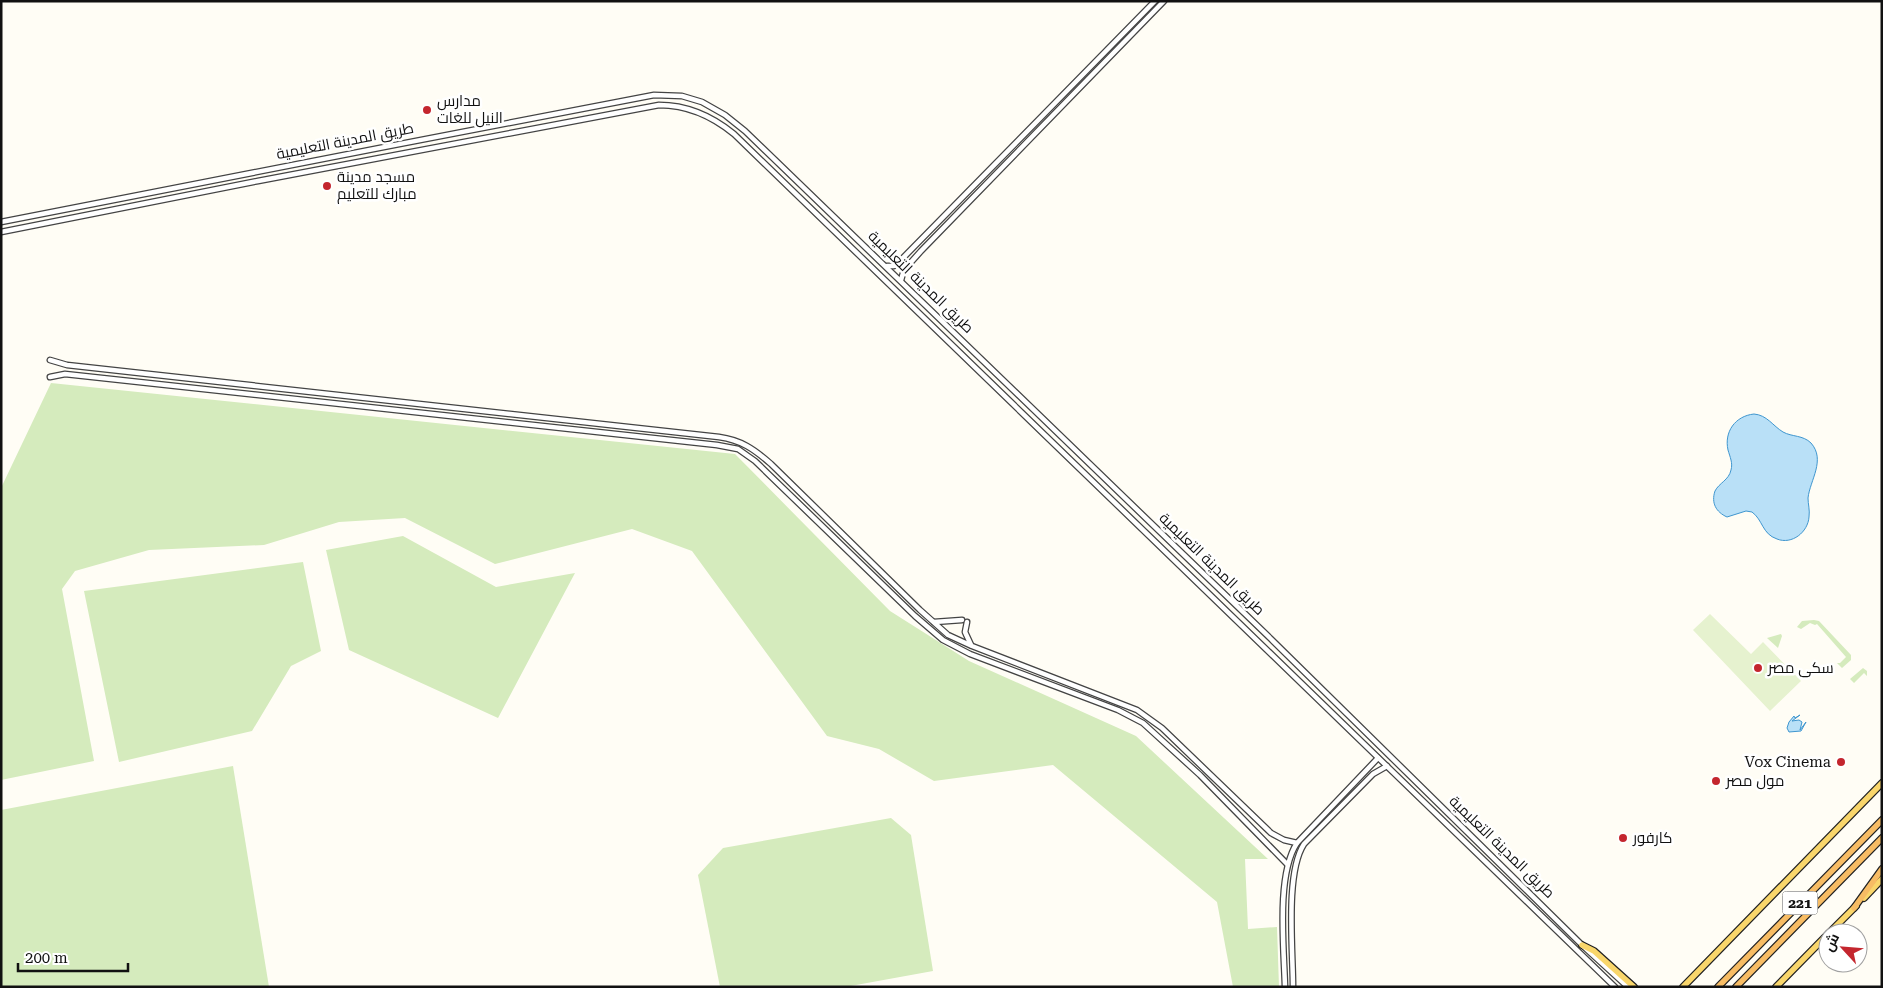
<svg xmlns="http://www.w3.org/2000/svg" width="1883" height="988" font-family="'Roboto Serif',Cairo,serif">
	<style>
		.green { fill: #d5ebbd }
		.pitch { fill: #e6f2cf }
		.water { fill: #b9e0f7; stroke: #3f96cf }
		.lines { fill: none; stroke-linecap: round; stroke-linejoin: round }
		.tertiary-casing { stroke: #444; stroke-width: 7 }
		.primary-casing { stroke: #222; stroke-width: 8 }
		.trunk-casing { stroke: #222; stroke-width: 8 }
		.tertiary { stroke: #fff; stroke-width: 4.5 }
		.primary { stroke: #f9d66b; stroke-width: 5.5 }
		.trunk { stroke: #f7bc64; stroke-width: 5.5 }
		.poi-dot { fill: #c4262e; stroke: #fff; stroke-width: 2 }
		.labels { text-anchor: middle; stroke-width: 5; stroke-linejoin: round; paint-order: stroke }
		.shield { fill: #fff; stroke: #585858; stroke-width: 1 }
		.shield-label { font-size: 14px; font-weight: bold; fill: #111 }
		.poi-label { font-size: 15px; fill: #111; stroke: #fff; text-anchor: start }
		.street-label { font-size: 15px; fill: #111; stroke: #fff }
	</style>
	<rect width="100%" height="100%" fill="#fffdf5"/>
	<!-- green -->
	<g class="green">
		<polygon points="51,383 735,454 890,611 969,661 1136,736 1268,859 1245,859 1248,929 1277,927 1279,987 1233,987 1217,902 1053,765 934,781 879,749 827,736 692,551 632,529 495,564 405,518 339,522 264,545 149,550 75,571 62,589 94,761 1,780 1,488"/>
		<polygon points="403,536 496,587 575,573 498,718 349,650 326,550"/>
		<polygon points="303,562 321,651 291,666 252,731 119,762 84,591"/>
		<polygon points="1814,620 1819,621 1851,655 1851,660 1842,668 1837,663 1840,663 1846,657 1817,624 1815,625 1810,623 1801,629 1797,627 1802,621"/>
		<polygon points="1781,634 1782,636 1778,648 1767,638"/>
		<polygon points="1863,668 1867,671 1867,676 1864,673 1854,683 1850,679"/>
		<polygon points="233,766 269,987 1,987 1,810"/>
		<polygon points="891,818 911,835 933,971 845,987 720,987 698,875 723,848"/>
	</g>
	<!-- pitch -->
	<polygon class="pitch" points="1710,614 1751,654 1763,642 1801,681 1770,711 1693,630"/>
	<!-- water -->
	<g class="water">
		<path d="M 1754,414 C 1767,415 1773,426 1783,432 C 1792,437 1803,435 1811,443 C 1826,460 1810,480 1808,498 C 1808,504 1810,510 1809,517 C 1808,532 1792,545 1777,539 C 1762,534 1763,520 1752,512 L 1746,511 L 1727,517 C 1716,512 1711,503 1715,491 C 1719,483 1729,480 1731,470 C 1733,463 1730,457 1728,450 C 1724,432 1735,416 1754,414 Z"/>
		<polygon points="1800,715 1792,721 1799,720 1802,722 1800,730 1806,722 1801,731 1789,732 1787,728 1789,722 1794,716 1795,718"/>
	</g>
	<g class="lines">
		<!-- tertiary casing -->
		<g class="tertiary-casing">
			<g id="tertiary">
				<path d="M 1,222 C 219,180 436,136 654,95 L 682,96 L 702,102 L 725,115 L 745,131 L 1271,639 L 1582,945 L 1628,987"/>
				<path d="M 1,232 L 258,181 L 659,105 C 688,105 712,116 734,134 L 1615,987"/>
				<polyline points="887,266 894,266 898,263 1155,1"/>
				<polyline points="901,280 904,270 921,251 1164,1"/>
				<path d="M 50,360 L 67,365 L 719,437 C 741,440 754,449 771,464 L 920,610 L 948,635 L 972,646 L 1137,710 L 1162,728 L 1271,833 L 1284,840 L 1297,843"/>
				<polyline points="50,377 65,374 717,445 738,449 755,461 915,616 943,640 970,654 1118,710 1143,723 1200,775 1287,864"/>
				<polyline points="934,622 962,620"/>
				<polyline points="967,622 965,632 971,645"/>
				<path d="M 1285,987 C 1284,948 1276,875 1297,843 L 1378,758"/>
				<path d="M 1293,987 C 1293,950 1285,873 1304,844 L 1373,774 L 1387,766"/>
			</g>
		</g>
		<!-- primary casing -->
		<g class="primary-casing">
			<g id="primary">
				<polyline points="1864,898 1882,879"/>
				<polyline points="1829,933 1856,906"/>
				<polyline points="1582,945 1594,951 1634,987"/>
				<polyline points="1683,987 1882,783"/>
				<polyline points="1776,987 1828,934"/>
			</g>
		</g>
		<!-- trunk casing -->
		<g class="trunk-casing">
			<g id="trunk">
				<polyline points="1854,908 1882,869"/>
				<polyline points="1718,987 1882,820"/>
				<polyline points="1736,987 1882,838"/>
			</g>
		</g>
		<!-- tertiary -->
		<use href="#tertiary" class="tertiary"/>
		<!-- primary -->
		<use href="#primary" class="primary"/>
		<!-- trunk -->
		<use href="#trunk" class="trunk"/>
	</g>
	<!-- markers -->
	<g class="poi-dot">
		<circle cx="427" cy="110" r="5"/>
		<circle cx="327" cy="186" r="5"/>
		<circle cx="1758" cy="668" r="5"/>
		<circle cx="1841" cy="762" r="5"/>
		<circle cx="1716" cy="781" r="5"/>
		<circle cx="1623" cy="838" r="5"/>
	</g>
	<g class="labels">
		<!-- shield labels -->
		<rect class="shield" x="1782.5" y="891.5" width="35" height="23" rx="4"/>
		<g class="shield-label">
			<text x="1800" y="908">221</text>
		</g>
		<!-- poi labels -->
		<g class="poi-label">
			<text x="437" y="106">مدارس<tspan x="437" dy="17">النيل للغات</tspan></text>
			<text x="337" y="182">مسجد مدينة<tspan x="337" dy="17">مبارك للتعليم</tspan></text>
			<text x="1768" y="673">سكى مصر</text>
			<text x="1831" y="767" text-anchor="end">Vox Cinema</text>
			<text x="1726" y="786">مول مصر</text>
			<text x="1633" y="843">كارفور</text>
		</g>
		<!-- street labels -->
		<g class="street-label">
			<text transform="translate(345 141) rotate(-11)" y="5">طريق المدينة التعليمية</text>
			<text transform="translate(921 282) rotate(44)" y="5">طريق المدينة التعليمية</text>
			<text transform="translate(1212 564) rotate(44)" y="5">طريق المدينة التعليمية</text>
			<text transform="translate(1502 847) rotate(44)" y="5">طريق المدينة التعليمية</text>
		</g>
	</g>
	<!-- border -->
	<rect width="1883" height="988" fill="none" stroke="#111111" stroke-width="5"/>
	<!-- north arrow -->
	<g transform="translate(1843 948) rotate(296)"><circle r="24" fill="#ffffff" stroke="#a0a0a0"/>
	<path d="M0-4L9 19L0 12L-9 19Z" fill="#c4262e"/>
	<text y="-8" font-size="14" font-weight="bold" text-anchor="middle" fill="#111111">ش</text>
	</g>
	<!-- scale -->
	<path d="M18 963v8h110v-8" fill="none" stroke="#111111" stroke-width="2.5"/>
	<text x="25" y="963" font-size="15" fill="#111111" stroke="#ffffff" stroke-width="4" paint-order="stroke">200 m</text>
</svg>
